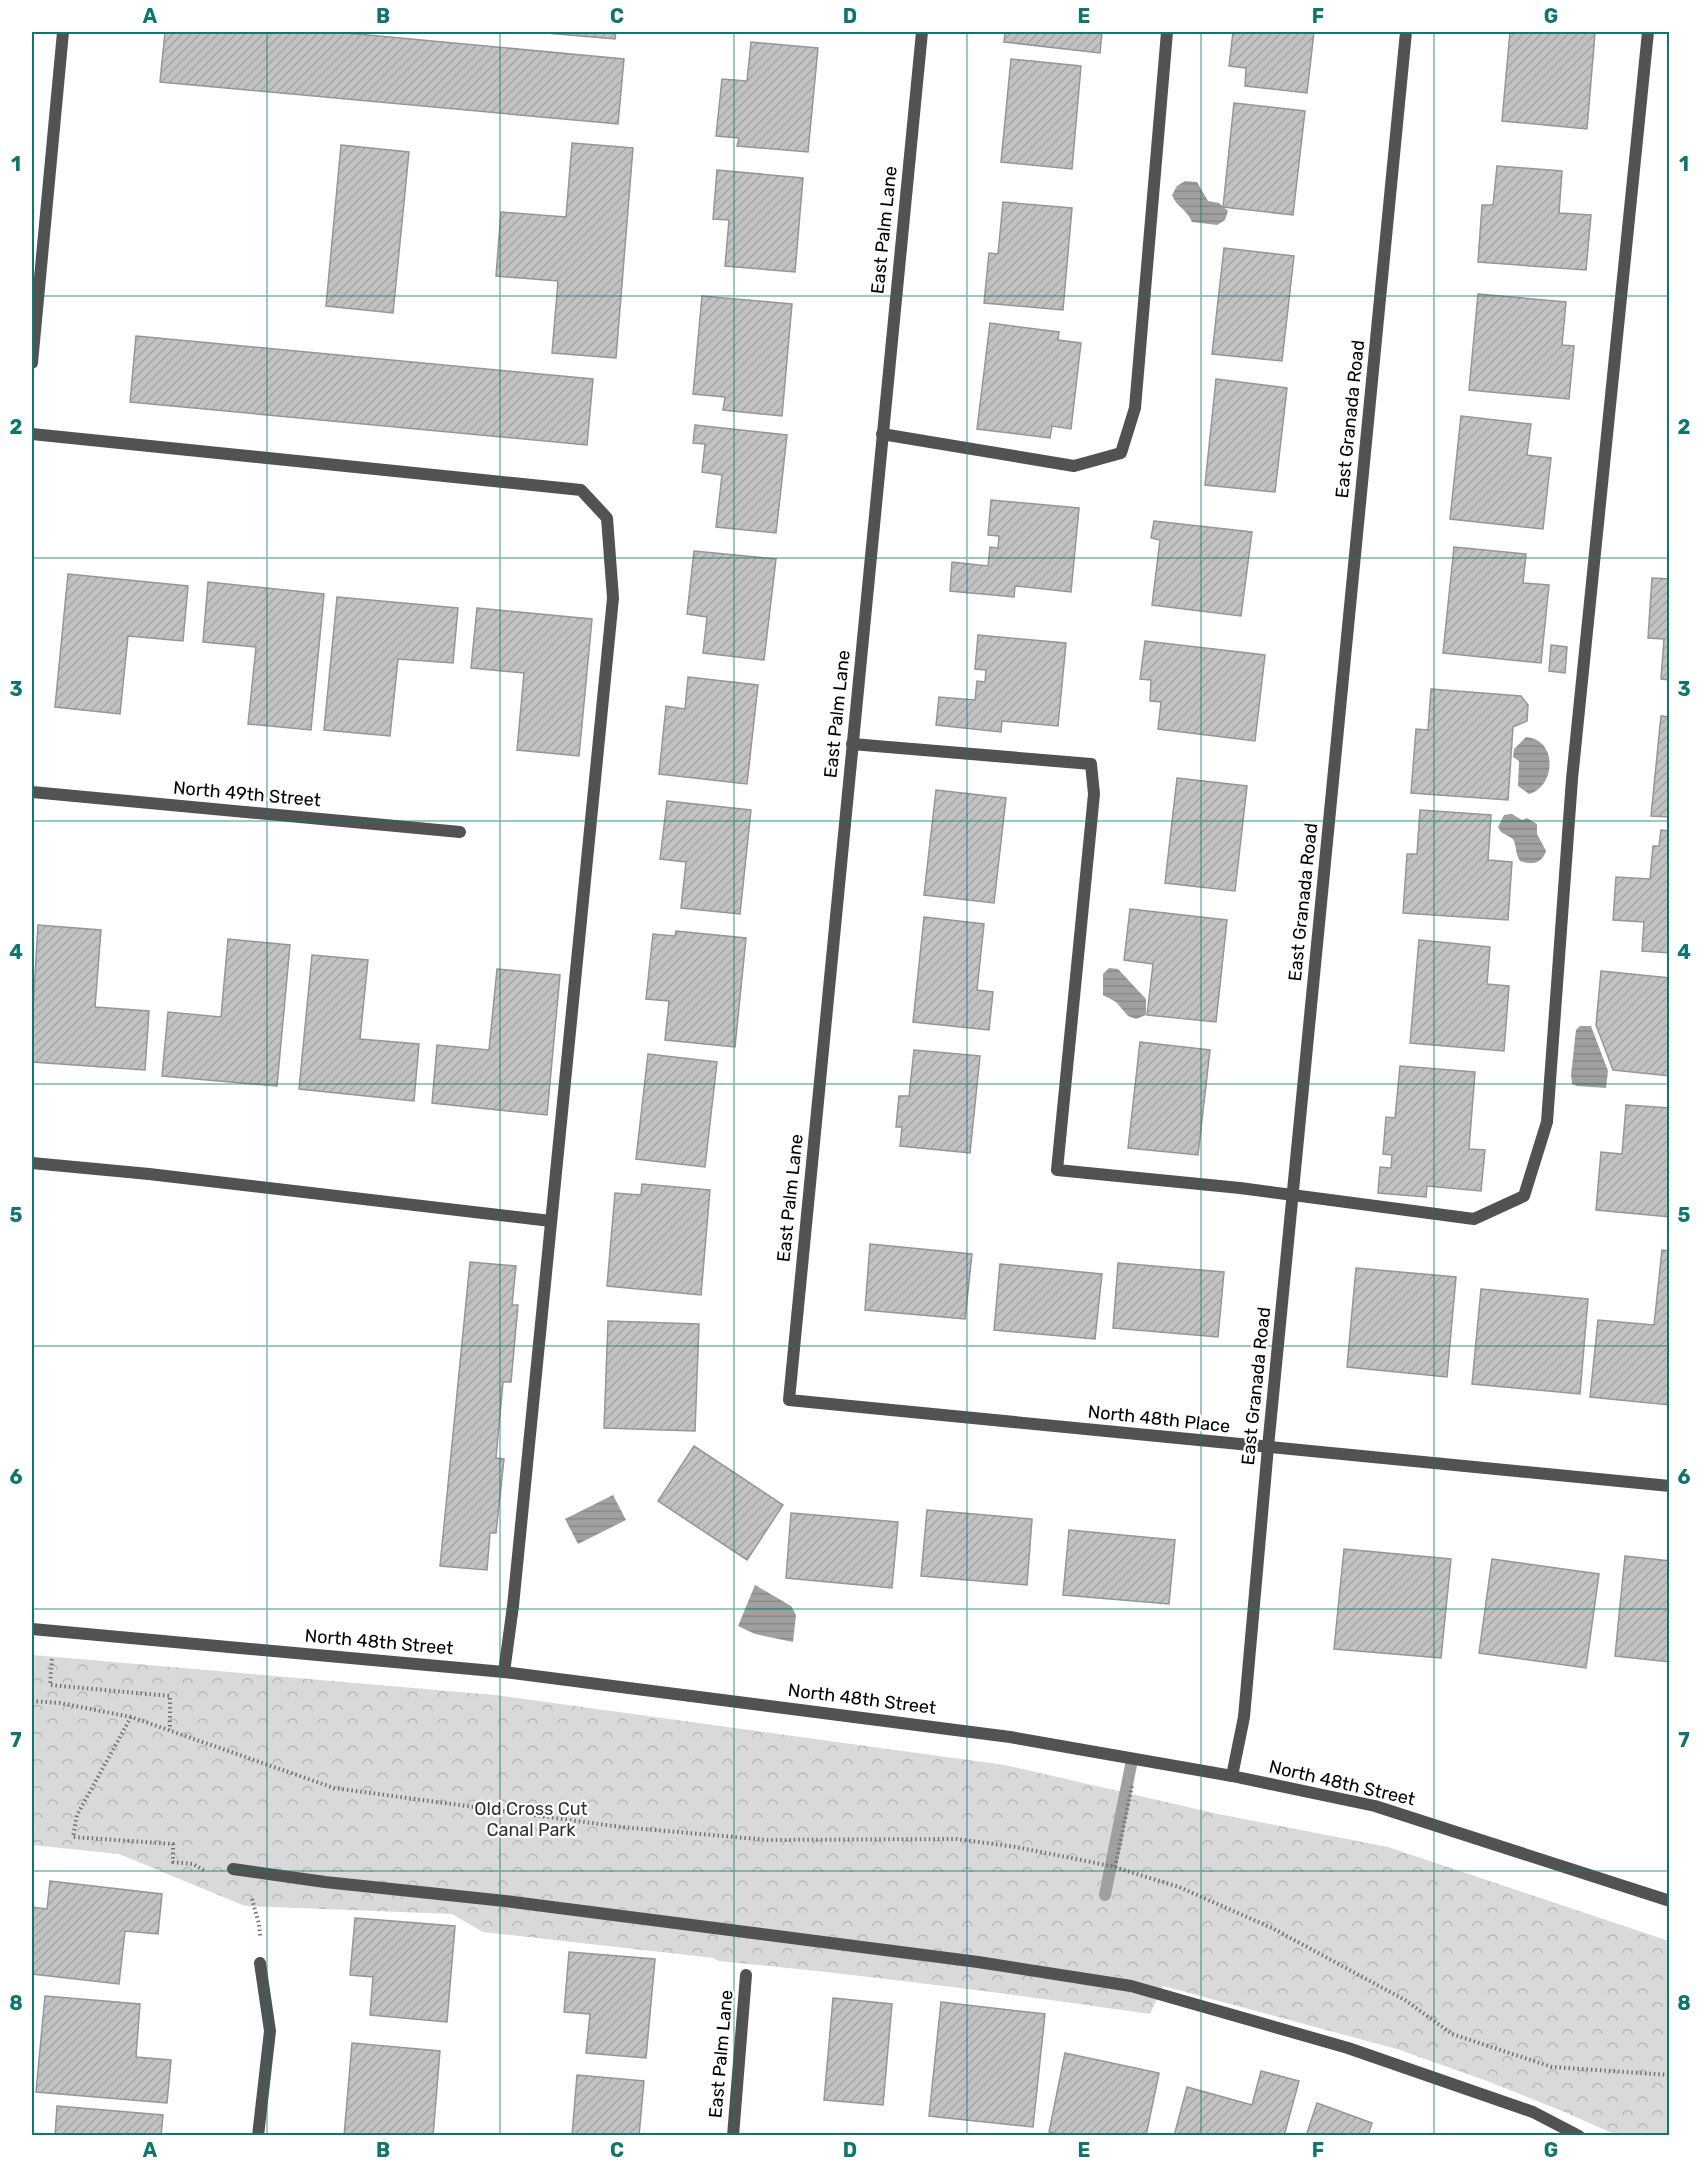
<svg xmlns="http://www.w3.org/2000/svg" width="1701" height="2167" font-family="Rubik,sans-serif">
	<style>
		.forest { fill: url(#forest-crowns) }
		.water { fill: url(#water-rules) }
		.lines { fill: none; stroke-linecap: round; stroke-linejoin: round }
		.stream { stroke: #a0a0a0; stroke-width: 12 }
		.building { fill: url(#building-hatch); stroke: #969696; stroke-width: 1.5 }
		.path { stroke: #747474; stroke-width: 4; stroke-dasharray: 1.5 3; stroke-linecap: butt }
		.service { stroke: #525252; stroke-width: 12 }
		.minor { stroke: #525252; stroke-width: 12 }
		.tertiary { stroke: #525252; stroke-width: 12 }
		.grid { fill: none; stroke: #0f766e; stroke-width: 1.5; stroke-opacity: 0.55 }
		.labels { text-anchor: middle; stroke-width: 4.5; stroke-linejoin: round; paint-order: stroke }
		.street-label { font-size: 18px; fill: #000; stroke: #fff }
		.park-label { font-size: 18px; fill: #303030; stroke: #fff }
		.neatline { fill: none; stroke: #0f766e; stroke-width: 2 }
		.grid-label { font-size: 20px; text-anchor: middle; font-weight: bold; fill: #0f766e }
	</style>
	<defs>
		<pattern id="forest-crowns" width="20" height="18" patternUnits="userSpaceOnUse" patternTransform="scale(1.5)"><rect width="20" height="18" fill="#d9d9d9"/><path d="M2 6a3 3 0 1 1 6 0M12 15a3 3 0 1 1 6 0" fill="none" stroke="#b8b8b8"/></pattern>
		<pattern id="water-rules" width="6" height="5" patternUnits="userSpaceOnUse" patternTransform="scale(1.5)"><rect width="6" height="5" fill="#a0a0a0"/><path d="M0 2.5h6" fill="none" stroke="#888"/></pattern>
		<pattern id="building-hatch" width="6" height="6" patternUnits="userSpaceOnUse" patternTransform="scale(1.5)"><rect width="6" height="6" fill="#c2c2c2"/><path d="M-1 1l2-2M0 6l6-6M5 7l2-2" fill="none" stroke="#a5a5a5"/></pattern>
	</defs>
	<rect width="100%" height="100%" fill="#fff"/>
	<!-- forest -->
	<path class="forest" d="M 32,1655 L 495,1695 L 1005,1765 L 1218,1814 L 1388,1847 L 1669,1941 L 1669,2135 L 1616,2135 L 1567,2113 L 1487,2081 L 1397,2049 L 1163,1986 L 1150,2014 C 1007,1993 863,1975 718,1961 L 714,1958 L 483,1932 L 452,1914 L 245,1906 L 119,1854 L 32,1845 Z"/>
	<!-- water -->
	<g class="water">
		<path d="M 1185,181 L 1197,182 L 1208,201 L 1219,203 L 1228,211 L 1225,220 L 1217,225 L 1192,222 C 1187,209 1177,208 1172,195 L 1177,186 Z"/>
		<path d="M 1526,737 C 1559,740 1555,787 1529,794 L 1518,786 L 1519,761 L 1513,757 L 1514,749 Z"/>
		<path d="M 1512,814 L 1522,820 L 1527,818 L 1537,824 L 1537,834 L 1546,851 C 1542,864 1532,865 1520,861 C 1515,853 1517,847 1513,839 L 1501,832 L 1498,827 L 1504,815 Z"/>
		<polygon points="1109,968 1118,969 1146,999 1146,1015 1136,1019 1128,1016 1116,1002 1103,995 1103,974"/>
		<polygon points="1580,1026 1591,1026 1608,1071 1606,1088 1577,1086 1572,1084 1571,1075 1576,1030"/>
		<polygon points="613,1495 626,1520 578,1544 565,1519"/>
		<polygon points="755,1585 791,1606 796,1615 793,1642 755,1634 738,1626"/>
	</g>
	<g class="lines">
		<!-- stream -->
		<polyline class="stream" points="1105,1895 1132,1760"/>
	</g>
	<!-- building -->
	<g class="building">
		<polygon points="165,32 336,32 624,59 618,124 160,82"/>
		<polygon points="534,32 616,32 615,39"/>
		<polygon points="1005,32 1102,32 1100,53 1004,42"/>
		<polygon points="1233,32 1314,32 1307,93 1245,86 1246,68 1229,66"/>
		<polygon points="1510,32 1595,33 1587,129 1502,121"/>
		<polygon points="751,42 818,48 808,152 737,146 739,138 716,136 722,79 747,81"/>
		<polygon points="1011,59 1081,66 1072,169 1001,162"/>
		<polygon points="1234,103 1305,111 1293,215 1223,207"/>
		<polygon points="572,143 633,148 616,358 552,353 558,281 496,276 501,212 566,217"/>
		<polygon points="341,145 409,152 393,313 326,306"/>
		<polygon points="1497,166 1562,171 1559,213 1591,215 1586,270 1478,262 1482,205 1493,205"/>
		<polygon points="717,170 803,178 795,272 725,266 729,220 713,219"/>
		<polygon points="1003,202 1072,208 1063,310 984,303 989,253 998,254"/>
		<polygon points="1224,248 1294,256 1282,361 1212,354"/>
		<polygon points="1478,294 1566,302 1562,345 1574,346 1569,399 1469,390"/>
		<polygon points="702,296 792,304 782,416 723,410 725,397 693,394"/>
		<polygon points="990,323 1059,332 1058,340 1081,343 1071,429 1052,426 1050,438 977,429"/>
		<polygon points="136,336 593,379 587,445 130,402"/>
		<polygon points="1216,379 1287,388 1275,492 1205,485"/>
		<polygon points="1461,416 1531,424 1527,455 1551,458 1543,529 1450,519"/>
		<polygon points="695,425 787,435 776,533 716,527 722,475 702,472 705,444 693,443"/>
		<polygon points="991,500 1079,508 1071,592 1015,586 1014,597 950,591 952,562 988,566 990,547 998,548 999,536 988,535"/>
		<polygon points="1154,521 1252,532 1241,616 1152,605 1160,540 1151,538"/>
		<polygon points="1454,547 1526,554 1523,583 1549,585 1541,663 1443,653"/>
		<polygon points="694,551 776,559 764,660 703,653 707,617 687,614"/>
		<polygon points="68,574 188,586 183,641 128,636 120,714 55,707"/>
		<polygon points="1652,578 1670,579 1670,680 1661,679 1664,639 1648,638"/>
		<polygon points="208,582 324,594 311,730 248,724 256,647 203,642"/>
		<polygon points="337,597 458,608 453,663 398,659 390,736 324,730"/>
		<polygon points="477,608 592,619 579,756 517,750 524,673 471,668"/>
		<polygon points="978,635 1066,643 1058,726 1002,721 1001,732 936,725 939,697 975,700 977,681 985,682 986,670 975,669"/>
		<polygon points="1145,641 1265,655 1255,741 1158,729 1161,702 1150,701 1151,680 1140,679"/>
		<polygon points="1551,645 1567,647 1565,673 1549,671"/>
		<polygon points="688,677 758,685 747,784 659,774 666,706 685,709"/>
		<polygon points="1431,689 1521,696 1528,705 1527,721 1513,727 1508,800 1411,793 1416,729 1428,730"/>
		<polygon points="1661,716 1670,717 1670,817 1651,816"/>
		<polygon points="1177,778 1247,786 1235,891 1165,883"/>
		<polygon points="936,790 1006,798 994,903 924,895"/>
		<polygon points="667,801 751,810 740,914 681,908 686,862 660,859"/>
		<polygon points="1420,810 1491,815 1488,860 1512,862 1508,920 1403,913 1407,854 1417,854"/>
		<polygon points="1661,830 1670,831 1670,953 1642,951 1644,922 1613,920 1616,877 1650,879 1653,846 1659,846"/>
		<polygon points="1130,909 1227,920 1216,1022 1147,1015 1153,964 1124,960"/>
		<polygon points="924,917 984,924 977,990 993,992 989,1030 913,1022"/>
		<polygon points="38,925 101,930 95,1007 149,1011 145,1070 32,1062 32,1025"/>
		<polygon points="676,931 746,938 735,1047 665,1040 669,1001 646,999 653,934 675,936"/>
		<polygon points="228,939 290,945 277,1086 162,1076 168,1012 221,1017"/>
		<polygon points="1419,940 1490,947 1487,984 1509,986 1504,1051 1410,1043"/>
		<polygon points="312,955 368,960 360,1039 419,1044 414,1101 299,1089"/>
		<polygon points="497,969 560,975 547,1115 432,1103 437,1045 489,1050"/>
		<polygon points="1601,971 1670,978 1670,1076 1613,1070 1596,1025"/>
		<polygon points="1140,1042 1210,1050 1198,1155 1128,1148"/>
		<polygon points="914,1050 980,1056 970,1153 900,1146 902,1127 896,1127 899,1096 909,1096"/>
		<polygon points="648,1054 717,1062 705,1167 636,1159"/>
		<polygon points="1400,1066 1475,1072 1469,1149 1485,1150 1481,1191 1427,1186 1426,1197 1378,1193 1380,1167 1391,1168 1392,1155 1383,1154 1386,1117 1395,1118"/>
		<polygon points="1626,1105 1670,1108 1670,1217 1596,1210 1601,1152 1622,1154"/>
		<polygon points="642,1184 710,1190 701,1295 607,1286 615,1193 641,1195"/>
		<polygon points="870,1244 972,1254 965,1319 865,1310"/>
		<polygon points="1662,1250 1670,1251 1670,1405 1590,1397 1598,1320 1654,1325"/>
		<polygon points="470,1262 516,1266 512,1305 518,1305 511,1382 503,1382 496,1458 504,1459 496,1533 490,1533 487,1570 440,1566"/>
		<polygon points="1118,1263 1224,1272 1218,1337 1113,1328"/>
		<polygon points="1000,1264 1102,1274 1095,1339 994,1330"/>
		<polygon points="1356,1268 1456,1277 1447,1377 1347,1367"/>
		<polygon points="1481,1289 1588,1299 1580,1394 1472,1384"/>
		<polygon points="608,1321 699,1324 695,1431 604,1428"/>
		<polygon points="694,1446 783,1505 747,1560 658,1501"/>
		<polygon points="927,1510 1032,1519 1027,1585 921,1576"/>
		<polygon points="791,1513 898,1522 892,1588 786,1578"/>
		<polygon points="1069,1530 1175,1540 1169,1604 1063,1595"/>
		<polygon points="1344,1549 1451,1559 1441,1658 1334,1649"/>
		<polygon points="1625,1556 1670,1561 1670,1662 1615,1656"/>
		<polygon points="1492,1559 1599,1574 1586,1668 1479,1653"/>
		<polygon points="50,1881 162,1894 158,1934 125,1931 119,1984 32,1974 32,1907 47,1909"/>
		<polygon points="355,1918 455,1926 447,2022 370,2015 373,1977 350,1975"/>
		<polygon points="569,1952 655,1959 646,2058 586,2053 590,2014 564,2012"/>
		<polygon points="45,1996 140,2004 136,2057 171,2060 167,2103 36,2092"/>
		<polygon points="833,1998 892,2004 883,2105 824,2100"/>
		<polygon points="941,2002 1045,2014 1033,2127 929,2116"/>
		<polygon points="352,2043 440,2051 433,2136 344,2136"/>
		<polygon points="1065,2053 1159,2073 1146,2136 1068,2136 1049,2132"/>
		<polygon points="1261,2071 1299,2081 1284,2136 1174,2136 1187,2087 1252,2105"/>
		<polygon points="577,2075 644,2081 639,2136 572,2136"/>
		<polygon points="1317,2103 1372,2123 1368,2136 1306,2136"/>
		<polygon points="57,2106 163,2115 161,2136 55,2136"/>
	</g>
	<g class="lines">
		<!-- path -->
		<g class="path">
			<polyline points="52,1659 50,1685 170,1696 170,1730"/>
			<polyline points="32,1701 60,1703 131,1717 334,1788 621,1827 768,1840 957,1839 1016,1847 1111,1866 1179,1887 1272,1928 1405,2000 1452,2034 1552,2067 1670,2075"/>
			<polyline points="131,1717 77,1815 73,1837 173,1844 173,1862 193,1864 205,1871"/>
			<polyline points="1115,1867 1132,1786"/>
			<polyline points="252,1899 259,1924 260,1936"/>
		</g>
		<!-- service -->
		<g class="service">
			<polyline points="32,434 581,490 607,518 613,598 513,1606 504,1672"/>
			<polyline points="882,434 1074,466 1121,453 1135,408 1167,32"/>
			<polyline points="852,744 1091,764 1094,794 1057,1170 1240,1188 1474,1219 1524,1196 1547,1122 1572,779 1648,32"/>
			<polyline points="32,1163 149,1174 551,1221"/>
			<polyline points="233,1869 325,1882 505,1901 978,1962 1131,1986 1348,2048 1533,2112 1579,2136"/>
		</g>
		<!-- minor -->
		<g class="minor">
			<polyline points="922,32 789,1400 1670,1486"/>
			<polyline points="32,363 63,32"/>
			<polyline points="32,792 460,832"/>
			<polyline points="1232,1776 1244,1717 1268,1447 1406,32"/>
			<polyline points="258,2136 270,2031 260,1963"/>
			<polyline points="733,2136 746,1975"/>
		</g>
		<!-- tertiary -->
		<polyline class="tertiary" points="32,1629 504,1672 1010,1737 1232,1776 1375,1806 1670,1901"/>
	</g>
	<!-- grid -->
	<path class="grid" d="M 267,32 L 267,2136M 500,32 L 500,2136M 734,32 L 734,2136M 967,32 L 967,2136M 1201,32 L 1201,2136M 1434,32 L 1434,2136M 32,296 L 1670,296M 32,558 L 1670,558M 32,821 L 1670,821M 32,1084 L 1670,1084M 32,1346 L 1670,1346M 32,1609 L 1670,1609M 32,1871 L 1670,1871"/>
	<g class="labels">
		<!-- street labels -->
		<g class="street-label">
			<text transform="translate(884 230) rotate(-84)" y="6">East Palm Lane</text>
			<text transform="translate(1350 419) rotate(-84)" y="6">East Granada Road</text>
			<text transform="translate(837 714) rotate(-84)" y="6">East Palm Lane</text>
			<text transform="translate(247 794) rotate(5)" y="6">North 49th Street</text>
			<text transform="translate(1303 902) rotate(-84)" y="6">East Granada Road</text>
			<text transform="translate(790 1198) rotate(-84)" y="6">East Palm Lane</text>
			<text transform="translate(1256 1386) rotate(-84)" y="6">East Granada Road</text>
			<text transform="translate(1159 1419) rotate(6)" y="6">North 48th Place</text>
			<text transform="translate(379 1642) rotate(5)" y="6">North 48th Street</text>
			<text transform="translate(862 1699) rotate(7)" y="6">North 48th Street</text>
			<text transform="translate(1342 1783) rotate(13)" y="6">North 48th Street</text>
			<text transform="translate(721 2054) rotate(-85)" y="6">East Palm Lane</text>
		</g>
		<!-- park labels -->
		<g class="park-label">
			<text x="531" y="1815">Old Cross Cut<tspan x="531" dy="21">Canal Park</tspan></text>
		</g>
	</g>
	<!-- border -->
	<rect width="1701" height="2167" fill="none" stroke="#ffffff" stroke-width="66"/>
	<rect x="33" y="33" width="1635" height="2101" class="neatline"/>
	<g class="grid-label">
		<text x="150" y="23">A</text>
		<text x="383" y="23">B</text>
		<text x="617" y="23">C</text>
		<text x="850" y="23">D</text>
		<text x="1084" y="23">E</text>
		<text x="1318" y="23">F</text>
		<text x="1551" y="23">G</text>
		<text x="16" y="171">1</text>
		<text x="1684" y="171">1</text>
		<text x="16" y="434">2</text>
		<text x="1684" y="434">2</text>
		<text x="16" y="696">3</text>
		<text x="1684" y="696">3</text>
		<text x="16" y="959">4</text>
		<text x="1684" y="959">4</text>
		<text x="16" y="1222">5</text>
		<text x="1684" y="1222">5</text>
		<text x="16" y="1484">6</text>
		<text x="1684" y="1484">6</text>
		<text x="16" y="1747">7</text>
		<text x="1684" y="1747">7</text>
		<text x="16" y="2010">8</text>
		<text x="1684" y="2010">8</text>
		<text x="150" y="2157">A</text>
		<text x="383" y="2157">B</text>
		<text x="617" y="2157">C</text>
		<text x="850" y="2157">D</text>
		<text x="1084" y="2157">E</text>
		<text x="1318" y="2157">F</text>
		<text x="1551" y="2157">G</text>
	</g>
</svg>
